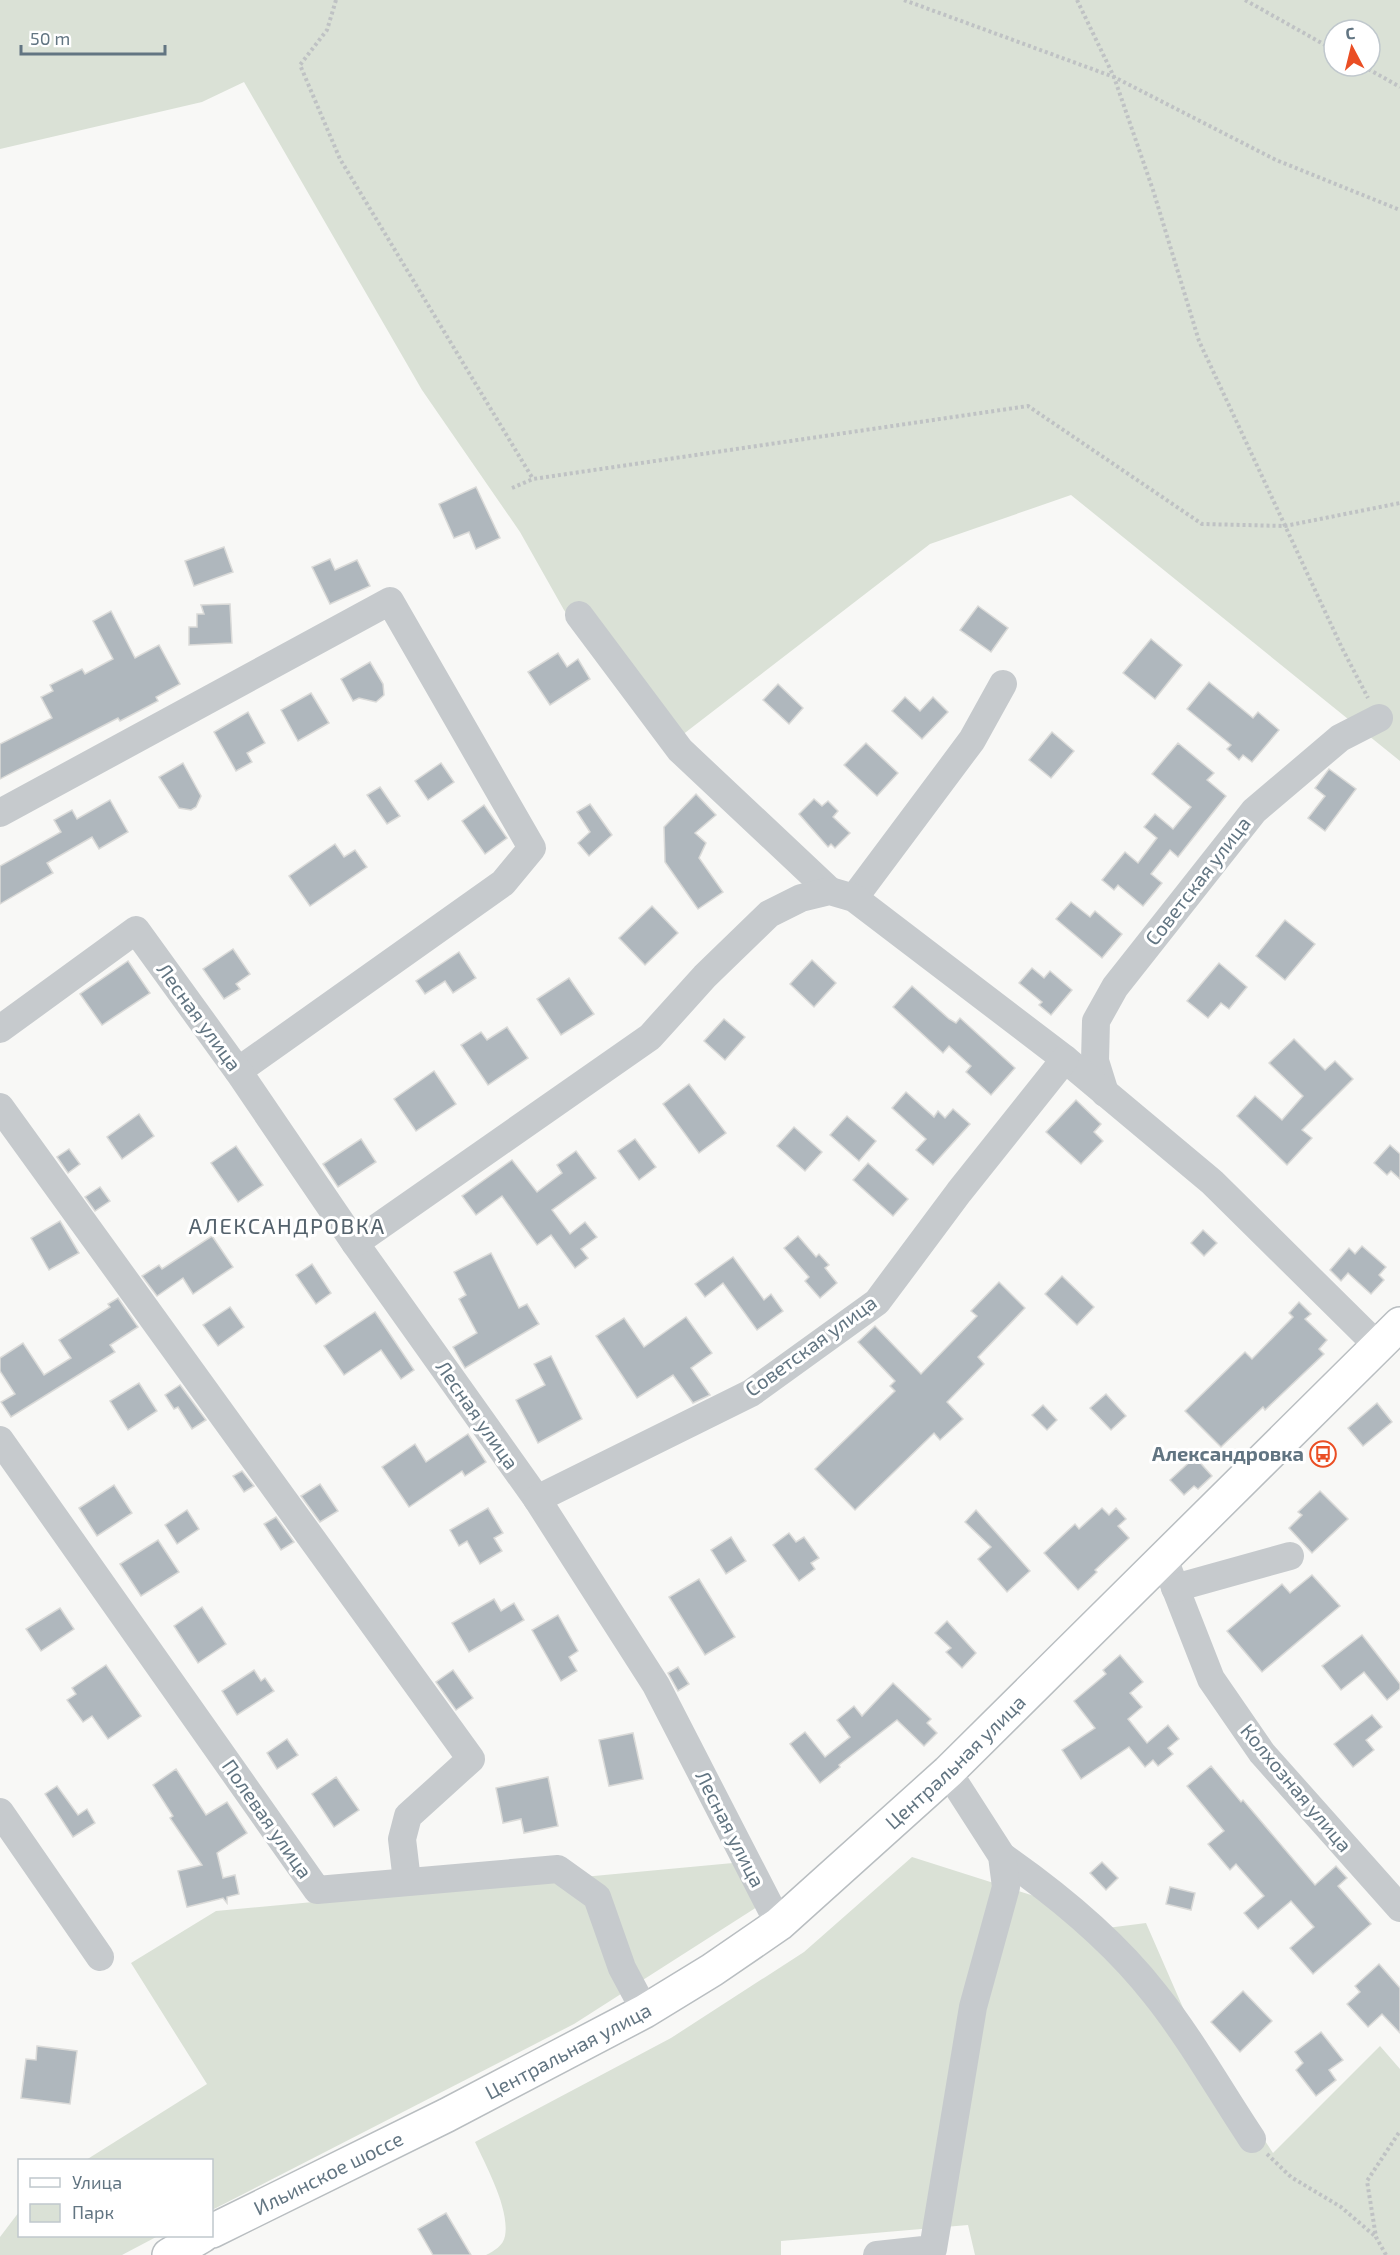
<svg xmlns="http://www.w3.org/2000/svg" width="1400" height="2255" font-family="'Exo 2',sans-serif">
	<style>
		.green { fill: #dae1d6; fill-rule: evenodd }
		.building { fill: #afb7bd; stroke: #dadad8; stroke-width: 1.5 }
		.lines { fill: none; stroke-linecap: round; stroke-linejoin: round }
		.major-casing { stroke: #b9bec1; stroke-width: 36 }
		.path { stroke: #bfc2c4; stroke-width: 4; stroke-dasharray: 3 3; stroke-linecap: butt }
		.minor { stroke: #c6cacd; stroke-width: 28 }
		.major { stroke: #fff; stroke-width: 33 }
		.labels { text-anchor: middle; stroke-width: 6; stroke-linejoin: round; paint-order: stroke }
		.street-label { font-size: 20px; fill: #627582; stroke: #fff }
		.poi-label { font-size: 20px; font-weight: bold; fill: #627582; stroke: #fff; text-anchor: end }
		.quarter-label { font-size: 22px; letter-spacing: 1.5px; fill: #54626c; stroke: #fff }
	</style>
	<rect width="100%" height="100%" fill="#f8f8f6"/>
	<!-- green -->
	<g class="green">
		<path d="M 0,0 L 1400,0 L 1400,761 L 1071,495 L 930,544 L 664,749 L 564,610 L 520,532 L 422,390 L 244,82 L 202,102 L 0,149 ZM 1334,30 L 1370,30 L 1370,66 L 1334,66 Z"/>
		<path d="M 912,1857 L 1050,1901 L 1107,1928 L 1146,1923 L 1194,2033 L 1273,2153 L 1380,2046 L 1400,2069 L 1400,2255 L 975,2255 L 968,2225 L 781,2241 L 781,2255 L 486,2255 C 494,2251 503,2246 505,2236 C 510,2209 486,2166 475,2142 L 671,2038 L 804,1952 Z"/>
		<polygon points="733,1863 757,1907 574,2024 212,2210 212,2160 86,2160 207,2084 131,1963 216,1911"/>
		<polygon points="19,2212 20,2236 158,2236 122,2255 0,2255 0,2237"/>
	</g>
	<!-- building -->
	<g class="building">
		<polygon points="476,487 500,538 476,549 469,532 454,538 439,504"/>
		<polygon points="224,547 233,572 194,586 185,561"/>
		<polygon points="330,559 335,570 357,560 370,586 330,604 312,567"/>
		<polygon points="230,604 232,643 189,645 189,627 197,627 197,614 204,614 201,605"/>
		<polygon points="978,606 1008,628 991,652 960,630"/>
		<polygon points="111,611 135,658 159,645 180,684 156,697 158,701 120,721 118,718 0,779 0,744 52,718 41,697 53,691 50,685 82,669 85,674 113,659 93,621"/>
		<polygon points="1151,639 1182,665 1155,699 1123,673"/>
		<polygon points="558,653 567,667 578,659 590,679 550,705 528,672"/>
		<polygon points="370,662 383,684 384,695 376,702 359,698 353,701 341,679"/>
		<polygon points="1209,682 1253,718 1258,712 1279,730 1252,762 1243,755 1239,760 1227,749 1231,745 1187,709"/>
		<polygon points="778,684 803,708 789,724 763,700"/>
		<polygon points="311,693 329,723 298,741 281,710"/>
		<polygon points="905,697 920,711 933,697 948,712 922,739 892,711"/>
		<polygon points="248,712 265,743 247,753 252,762 236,771 214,732"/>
		<polygon points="1052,732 1074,751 1051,778 1029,760"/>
		<polygon points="866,743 898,773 877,796 844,765"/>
		<polygon points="1178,743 1214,773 1207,780 1226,796 1178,857 1170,850 1151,874 1162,883 1143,906 1118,885 1114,890 1102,880 1125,852 1138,863 1157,838 1144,827 1155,814 1173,829 1191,807 1152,774"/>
		<polygon points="183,763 201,796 196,807 191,810 179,808 159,777"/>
		<polygon points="441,763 454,782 428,800 415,781"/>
		<polygon points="1329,769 1356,789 1325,831 1308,818 1325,796 1315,788"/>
		<polygon points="380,787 400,816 387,824 367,795"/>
		<polygon points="696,794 716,815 695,833 706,843 699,858 723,892 698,909 665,862 664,827"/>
		<polygon points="814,799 822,806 828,801 838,811 833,817 850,833 835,848 831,844 828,847 799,814"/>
		<polygon points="110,800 128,832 99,849 92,837 47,863 53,873 0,904 0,866 61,832 54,820 72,810 77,819"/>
		<polygon points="590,804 612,835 589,856 578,843 590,832 577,812"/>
		<polygon points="484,805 507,838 485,854 462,821"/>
		<polygon points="335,844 344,857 355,850 367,867 310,906 289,876"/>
		<polygon points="1071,902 1090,917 1095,911 1122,934 1102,958 1056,919"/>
		<polygon points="652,906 678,933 645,965 619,938"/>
		<polygon points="1285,920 1315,944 1285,980 1256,956"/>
		<polygon points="233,949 250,974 236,984 240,989 224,999 203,969"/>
		<polygon points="459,952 476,978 453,993 445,981 425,994 416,981"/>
		<polygon points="812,960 836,983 814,1007 790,984"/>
		<polygon points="128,961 150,993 102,1025 80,994"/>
		<polygon points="1219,963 1247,987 1229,1009 1221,1003 1208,1018 1187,1001"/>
		<polygon points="1032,968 1044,978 1050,971 1072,990 1051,1015 1039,1005 1042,1002 1019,983"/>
		<polygon points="569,978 594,1014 561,1035 537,999"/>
		<polygon points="912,986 949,1019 956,1023 960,1018 1015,1068 991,1095 966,1072 971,1066 949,1046 943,1053 893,1007"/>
		<polygon points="724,1019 745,1037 725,1060 704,1041"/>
		<polygon points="507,1027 528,1058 488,1085 461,1045 481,1032 487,1040"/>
		<polygon points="1294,1039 1325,1070 1335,1061 1353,1079 1302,1130 1312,1138 1287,1165 1237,1116 1255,1096 1282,1120 1303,1096 1269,1063"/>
		<polygon points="434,1071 456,1104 416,1131 394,1099"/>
		<polygon points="689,1084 726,1133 699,1153 663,1104"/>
		<polygon points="906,1092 934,1117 938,1111 945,1118 953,1109 970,1124 933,1165 916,1150 926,1139 892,1108"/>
		<polygon points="1076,1100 1101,1124 1094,1132 1103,1141 1081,1164 1046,1132"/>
		<polygon points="139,1114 154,1136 122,1159 107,1137"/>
		<polygon points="847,1116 876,1141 859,1161 830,1135"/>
		<polygon points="794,1127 822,1152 805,1171 777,1146"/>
		<polygon points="361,1139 376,1162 338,1187 323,1164"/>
		<polygon points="635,1139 656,1167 639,1180 618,1151"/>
		<polygon points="1390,1145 1400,1154 1400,1179 1391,1171 1387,1175 1374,1163"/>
		<polygon points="236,1146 263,1185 238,1202 211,1163"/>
		<polygon points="69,1149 80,1164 68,1173 57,1157"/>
		<polygon points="576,1151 596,1178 552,1210 570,1234 585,1222 597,1237 581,1249 588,1258 575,1268 551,1235 537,1245 502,1196 476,1215 462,1196 512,1160 537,1192 562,1173 557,1165"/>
		<polygon points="868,1163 908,1199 893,1216 853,1180"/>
		<polygon points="100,1187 110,1201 95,1211 85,1197"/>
		<polygon points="60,1221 79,1253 49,1270 31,1238"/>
		<polygon points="1203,1230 1217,1243 1204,1256 1191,1243"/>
		<polygon points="212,1236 233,1267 193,1294 183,1278 157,1296 142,1276 159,1265 162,1269"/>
		<polygon points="798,1236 816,1257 819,1254 829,1265 825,1268 837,1283 820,1298 805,1281 809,1277 784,1248"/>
		<polygon points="1362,1246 1386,1267 1379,1275 1384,1280 1371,1294 1348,1273 1341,1281 1330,1270 1349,1248 1355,1254"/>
		<polygon points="491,1253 519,1308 527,1304 539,1324 465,1368 453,1347 477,1333 459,1299 466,1295 454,1272"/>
		<polygon points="733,1257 764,1300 771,1294 783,1311 757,1330 723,1283 705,1297 695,1284"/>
		<polygon points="312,1264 331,1293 316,1304 296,1275"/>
		<polygon points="1062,1276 1094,1307 1077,1325 1045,1294"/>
		<polygon points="999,1282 1025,1308 978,1357 984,1364 947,1402 963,1419 940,1440 934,1433 855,1510 815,1469 895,1391 890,1386 895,1381 858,1342 875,1326 921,1374 977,1316 971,1311"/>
		<polygon points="118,1298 138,1327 110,1345 115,1352 11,1417 1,1402 15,1394 0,1371 0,1358 23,1343 44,1375 71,1358 59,1340 110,1307 108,1304"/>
		<polygon points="1299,1302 1311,1314 1305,1319 1327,1340 1319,1349 1324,1354 1265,1410 1263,1407 1221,1447 1185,1411 1245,1352 1252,1359 1293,1317 1289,1313"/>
		<polygon points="230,1307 244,1327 218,1346 203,1325"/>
		<polygon points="375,1312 414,1370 401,1379 381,1350 344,1375 324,1346"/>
		<polygon points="686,1317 712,1353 691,1368 710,1395 693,1403 673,1375 637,1398 596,1336 624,1318 644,1347"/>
		<polygon points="551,1356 582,1419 538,1443 516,1400 545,1385 534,1364"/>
		<polygon points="139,1383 157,1411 128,1430 110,1401"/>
		<polygon points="180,1385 206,1420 192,1429 178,1407 174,1409 165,1395"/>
		<polygon points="1106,1394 1126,1416 1111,1430 1090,1408"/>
		<polygon points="1377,1403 1392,1422 1363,1446 1348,1428"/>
		<polygon points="1043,1405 1057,1420 1047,1430 1032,1415"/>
		<polygon points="468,1434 486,1462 465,1476 462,1471 409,1507 382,1467 415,1444 426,1462"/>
		<polygon points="1195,1457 1212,1476 1198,1489 1194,1486 1184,1495 1170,1480"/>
		<polygon points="242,1471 254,1486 244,1492 233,1476"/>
		<polygon points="320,1484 338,1511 320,1522 301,1496"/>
		<polygon points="114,1485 132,1513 97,1536 79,1508"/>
		<polygon points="1320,1491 1348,1519 1312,1553 1289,1528 1302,1515 1298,1512"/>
		<polygon points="488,1508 503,1533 494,1538 502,1551 480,1564 467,1541 459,1546 450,1530"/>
		<polygon points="1102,1508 1109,1515 1116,1508 1126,1519 1118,1526 1129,1538 1095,1570 1097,1572 1078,1590 1044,1553 1075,1524 1079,1529"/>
		<polygon points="187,1510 199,1529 177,1544 165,1525"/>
		<polygon points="976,1510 1030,1571 1007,1592 978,1559 991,1547 965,1522"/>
		<polygon points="276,1517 294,1542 281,1550 264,1524"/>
		<polygon points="789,1533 796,1542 804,1537 819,1558 811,1563 815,1569 799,1581 773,1545"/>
		<polygon points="731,1537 746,1561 726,1574 711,1550"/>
		<polygon points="158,1540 179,1572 141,1596 120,1564"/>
		<polygon points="1312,1575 1340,1606 1262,1672 1227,1631 1282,1584 1290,1593"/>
		<polygon points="699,1579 735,1637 705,1655 669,1597"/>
		<polygon points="494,1599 501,1611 514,1603 524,1620 469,1652 452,1623"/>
		<polygon points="202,1607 226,1644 198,1663 174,1626"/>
		<polygon points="60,1608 74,1629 41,1651 26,1629"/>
		<polygon points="558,1615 578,1651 569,1657 577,1671 561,1681 532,1630"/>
		<polygon points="947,1621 976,1653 962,1668 946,1652 951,1648 935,1633"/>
		<polygon points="1362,1635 1400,1684 1400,1689 1387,1700 1364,1672 1341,1690 1322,1666"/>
		<polygon points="1120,1655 1143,1682 1130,1693 1142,1707 1128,1719 1147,1743 1168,1725 1179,1739 1168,1748 1173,1754 1158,1766 1153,1760 1145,1767 1129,1747 1081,1779 1062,1750 1095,1728 1074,1701 1106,1674 1103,1670"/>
		<polygon points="106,1665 141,1716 108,1739 92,1716 83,1722 67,1700 76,1694 72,1688"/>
		<polygon points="678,1667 689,1684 678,1691 668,1673"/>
		<polygon points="254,1670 261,1681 265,1678 274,1691 237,1715 222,1691"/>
		<polygon points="453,1670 473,1698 456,1710 436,1682"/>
		<polygon points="893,1683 931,1719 927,1723 937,1733 924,1746 897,1720 839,1765 840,1767 820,1783 790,1744 805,1732 825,1757 850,1737 837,1720 854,1706 862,1716"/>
		<polygon points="1372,1715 1382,1727 1366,1740 1374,1750 1353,1767 1334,1744"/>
		<polygon points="633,1733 643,1779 609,1786 599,1740"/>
		<polygon points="287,1739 298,1755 277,1769 267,1753"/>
		<polygon points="1211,1766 1241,1802 1243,1800 1315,1885 1336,1866 1347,1878 1338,1886 1371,1924 1313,1974 1290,1948 1314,1927 1291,1901 1258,1929 1244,1913 1264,1896 1236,1864 1230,1870 1208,1844 1224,1831 1187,1786"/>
		<polygon points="176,1769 206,1815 227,1802 247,1833 217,1853 223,1878 235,1875 239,1894 227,1897 227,1903 223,1898 187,1907 178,1871 202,1865 170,1818 173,1816 153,1785"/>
		<polygon points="336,1777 359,1810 334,1827 312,1794"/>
		<polygon points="548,1777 558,1826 524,1833 521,1819 503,1823 496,1788"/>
		<polygon points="57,1786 78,1815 87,1809 95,1823 73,1837 45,1794"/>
		<polygon points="1102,1862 1118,1878 1106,1890 1090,1873"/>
		<polygon points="1170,1887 1195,1893 1191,1910 1166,1904"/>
		<polygon points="1379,1964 1400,1988 1400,2033 1382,2014 1368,2027 1347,2004 1360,1992 1355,1986"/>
		<polygon points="1243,1991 1272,2021 1240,2052 1211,2022"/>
		<polygon points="1321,2032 1343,2060 1329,2070 1336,2080 1316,2096 1296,2070 1303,2063 1295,2052"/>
		<polygon points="37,2046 77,2051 70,2104 21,2098 26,2059 36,2060"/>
		<polygon points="446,2213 471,2255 433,2255 418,2229"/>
	</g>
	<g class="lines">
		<!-- major casing -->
		<g class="major-casing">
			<g id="major">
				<path id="s1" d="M 212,2231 L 447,2115 L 645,2011 L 712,1970 L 779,1924 L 948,1772 L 1400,1324"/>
				<polyline points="169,2255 202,2236"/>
			</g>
		</g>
		<!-- path -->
		<g class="path">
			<polyline points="336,0 327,30 300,65 340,159 533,479"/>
			<polyline points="904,0 1114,77 1276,160 1400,210"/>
			<polyline points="1077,0 1114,77 1153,190 1199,341 1342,648 1368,698"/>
			<polyline points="1245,0 1334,50"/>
			<polyline points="1363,66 1400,87"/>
			<polyline points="512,488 533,479 1028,406 1202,524 1285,526 1400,503"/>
			<polyline points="1267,2154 1291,2177 1341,2207 1376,2237"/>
			<polyline points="1386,2255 1376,2237 1367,2181 1400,2131"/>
		</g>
		<!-- minor -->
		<g class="minor">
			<polyline points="579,615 680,750 830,891"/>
			<polyline points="0,813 390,601 532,848 503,883 238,1071"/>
			<polyline points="854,898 972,740 1003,684"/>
			<polyline points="0,1029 136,930 238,1071 355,1243 537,1499 656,1685 779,1924"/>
			<polyline points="1105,1093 1095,1061 1096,1021 1115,987 1254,811 1340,738 1379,718"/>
			<polyline points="0,1107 471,1759 408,1816 402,1839 407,1881"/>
			<polyline points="355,1243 650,1037 705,976 769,914 801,898 830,891 854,898 1065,1059 1212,1182 1378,1346"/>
			<polyline points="0,1440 317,1890 558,1869 597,1897 622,1968 645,2011"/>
			<polyline points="537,1499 751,1393 877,1302 959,1192 1065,1059"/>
			<polyline points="1164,1559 1211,1679 1262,1753 1400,1908"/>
			<polyline points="1175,1588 1290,1556"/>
			<polyline points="0,1812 100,1957"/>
			<path d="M 1002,1856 C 1058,1895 1113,1940 1155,1994 C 1191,2039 1220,2091 1252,2139"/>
			<polyline points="877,2255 933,2249 973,2007 1006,1887 1002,1856 948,1772"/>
		</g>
		<!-- major -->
		<use href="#major" class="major"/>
	</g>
	<!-- icons -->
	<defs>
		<g id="bus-ring" transform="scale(1.35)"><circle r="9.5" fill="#fff" stroke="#ea4e24" stroke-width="1.5"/><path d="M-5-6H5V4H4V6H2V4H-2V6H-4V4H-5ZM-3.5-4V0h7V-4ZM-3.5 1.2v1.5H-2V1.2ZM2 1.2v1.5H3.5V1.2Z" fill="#ea4e24"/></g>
	</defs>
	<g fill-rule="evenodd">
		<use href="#bus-ring" x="1323" y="1454"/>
	</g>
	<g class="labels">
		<!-- street labels -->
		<g class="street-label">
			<text transform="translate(1198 881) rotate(-52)" y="7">Советская улица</text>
			<text transform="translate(199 1017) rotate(54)" y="7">Лесная улица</text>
			<text transform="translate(811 1346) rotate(-36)" y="7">Советская улица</text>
			<text transform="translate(477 1415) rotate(55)" y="7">Лесная улица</text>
			<text dy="7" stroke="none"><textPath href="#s1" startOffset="885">Центральная улица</textPath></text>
			<text transform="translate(1296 1788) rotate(50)" y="7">Колхозная улица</text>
			<text transform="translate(267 1819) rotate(55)" y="7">Полевая улица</text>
			<text transform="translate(730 1829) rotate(63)" y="7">Лесная улица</text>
			<text dy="7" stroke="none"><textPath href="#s1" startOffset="399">Центральная улица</textPath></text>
			<text dy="7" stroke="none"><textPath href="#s1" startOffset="130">Ильинское шоссе</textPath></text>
		</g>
		<!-- poi labels -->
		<g class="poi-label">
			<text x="1304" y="1461">Александровка</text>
		</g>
		<!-- quarter labels -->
		<g class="quarter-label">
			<text x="287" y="1234">АЛЕКСАНДРОВКА</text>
		</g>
	</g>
	<!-- legend -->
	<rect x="18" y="2159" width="195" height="78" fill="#ffffff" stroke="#c0c8cd" stroke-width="1.5"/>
	<rect x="30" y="2178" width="30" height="9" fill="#ffffff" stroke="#c0c8cd" stroke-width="1.5"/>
	<text x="72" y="2189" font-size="18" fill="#627582">Улица</text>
	<rect x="30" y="2204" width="30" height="18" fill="#dae1d6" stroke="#c0c8cd" stroke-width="1.5"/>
	<text x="72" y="2219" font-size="18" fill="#627582">Парк</text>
	<!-- north arrow -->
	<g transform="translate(1352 48) rotate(353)"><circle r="28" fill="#ffffff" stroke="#c0c8cd" stroke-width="1.5"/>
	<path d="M0-4.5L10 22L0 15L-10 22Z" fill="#ea4e24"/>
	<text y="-9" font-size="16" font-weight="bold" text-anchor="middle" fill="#627582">С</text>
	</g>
	<!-- scale -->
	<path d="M21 45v9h144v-9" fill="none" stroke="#627582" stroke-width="3"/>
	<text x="30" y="45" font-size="18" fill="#627582" stroke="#ffffff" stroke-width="4.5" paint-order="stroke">50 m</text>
</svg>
